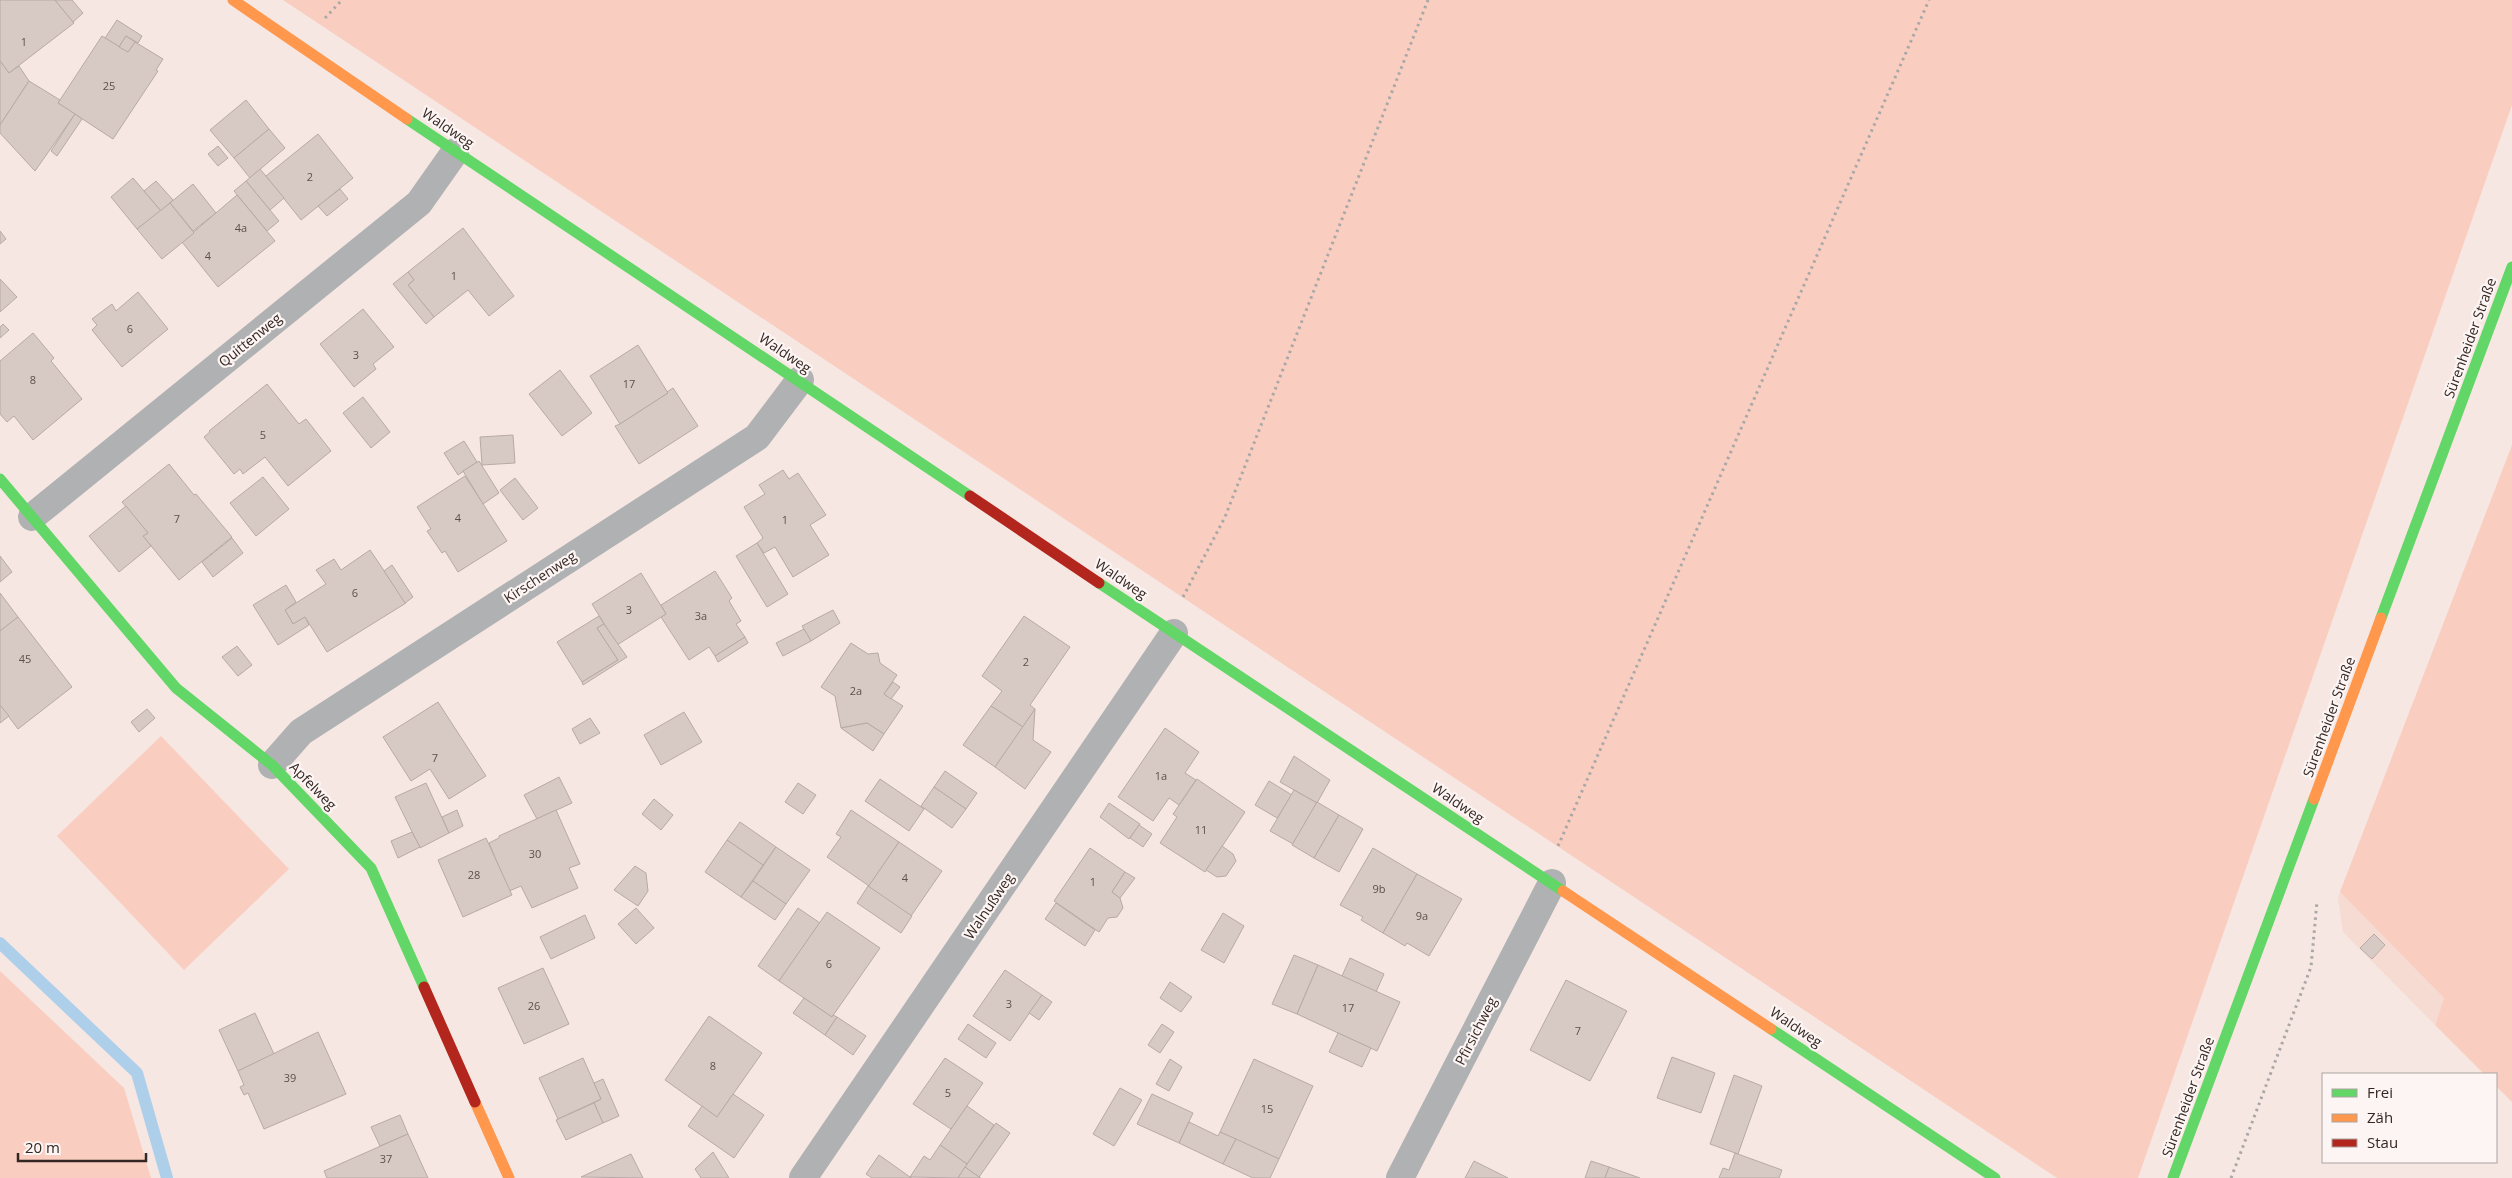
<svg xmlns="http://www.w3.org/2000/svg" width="2512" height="1178" font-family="'Open Sans',sans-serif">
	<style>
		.built { fill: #f5dbd2 }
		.green { fill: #f9cec0 }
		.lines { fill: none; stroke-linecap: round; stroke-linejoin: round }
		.stream { stroke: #adcfea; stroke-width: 12 }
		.building { fill: #d7c9c4; stroke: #b7aaa6 }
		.path { stroke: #aaa7a7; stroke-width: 3; stroke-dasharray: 2.5 4; stroke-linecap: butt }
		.street { stroke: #b0b1b3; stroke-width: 28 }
		.fast { stroke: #63d668; stroke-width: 11 }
		.slow { stroke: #ff974d; stroke-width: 11 }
		.jam { stroke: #b3261e; stroke-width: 11 }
		.labels { text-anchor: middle; stroke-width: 4.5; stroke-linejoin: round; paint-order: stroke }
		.number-label { font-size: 11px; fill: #5d504b }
		.street-label { font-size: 14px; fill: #342723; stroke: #fcf5f3 }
	</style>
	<rect width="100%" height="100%" fill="#f7e7e2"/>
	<!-- built -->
	<polygon class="built" points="2340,892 2444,998 2435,1025 2343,932 2338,898"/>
	<!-- green -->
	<g class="green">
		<polygon points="283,0 2512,0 2512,105 2138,1178 2057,1178"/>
		<polygon points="2512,445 2512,1102 2496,1086 2496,1074 2484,1074 2435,1025 2444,998 2340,892"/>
		<polygon points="161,736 289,869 184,970 57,836"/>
		<polygon points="0,971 124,1088 151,1178 0,1178"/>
	</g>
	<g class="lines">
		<!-- stream -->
		<polyline class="stream" points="0,943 137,1073 167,1178"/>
	</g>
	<!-- building -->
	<g class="building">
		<polygon points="0,0 55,0 74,23 9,73 0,61"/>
		<polygon points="55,0 72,0 83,13 73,22"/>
		<polygon points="117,20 142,36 138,43 126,36 119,47 105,38"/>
		<polygon points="102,36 128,52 135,42 163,59 156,70 158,71 113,139 58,103"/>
		<polygon points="126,36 135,42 128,52 119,47"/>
		<polygon points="0,61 9,73 19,66 29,81 0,125"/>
		<polygon points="29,81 60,100 58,103 75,114 35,171 0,133 0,125"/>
		<polygon points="246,100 269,129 234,158 210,130"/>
		<polygon points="75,114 82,119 57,156 51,151"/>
		<polygon points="269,129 285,148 250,178 234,158"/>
		<polygon points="318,134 353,178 301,220 266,176"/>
		<polygon points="218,146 228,158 218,166 208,154"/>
		<polygon points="260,169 284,198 270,210 246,181"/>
		<polygon points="133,178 161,211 137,229 111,197"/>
		<polygon points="156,181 173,200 161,211 144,191"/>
		<polygon points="246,181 279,221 267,231 234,191"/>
		<polygon points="193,184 216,213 193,231 170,203"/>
		<polygon points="340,189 348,199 327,216 318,206"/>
		<polygon points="237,195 275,241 218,287 182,242"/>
		<polygon points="170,203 194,233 162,259 137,229"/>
		<polygon points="463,228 514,296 489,316 468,290 434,317 408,285 414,280 408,272"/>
		<polygon points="0,231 6,239 0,244"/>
		<polygon points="408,272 414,280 408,285 434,317 426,324 393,284"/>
		<polygon points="0,279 17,297 0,312"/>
		<polygon points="138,292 168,329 122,367 92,330 97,325 92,319 112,304 116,311"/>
		<polygon points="363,309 394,347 373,364 376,369 354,387 320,344"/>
		<polygon points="3,324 9,330 0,338 0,327"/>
		<polygon points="33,333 54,358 51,361 82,399 33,440 14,416 7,422 0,414 0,361"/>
		<polygon points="638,345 668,393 620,424 590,376"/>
		<polygon points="560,370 592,413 562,436 529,394"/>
		<polygon points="267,384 299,424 306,419 331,451 288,486 265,457 243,474 240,469 234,474 204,437 210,432 209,431"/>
		<polygon points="673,388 698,426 639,464 615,426 620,424 668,393 667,392"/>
		<polygon points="363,397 390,432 371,448 343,413"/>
		<polygon points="513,435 515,463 482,465 480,437"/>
		<polygon points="464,441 477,462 458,475 444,453"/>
		<polygon points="479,461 499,493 483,504 463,471"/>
		<polygon points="169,464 194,495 196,494 232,537 179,580 143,536 148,533 122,502"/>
		<polygon points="783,470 789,479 798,473 826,515 810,525 829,555 793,577 775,547 764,553 757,543 763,538 744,507 765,494 759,485"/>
		<polygon points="465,476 507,541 458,572 445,551 442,553 427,531 431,529 417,507"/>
		<polygon points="263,477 289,509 256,536 230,503"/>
		<polygon points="515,478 538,508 523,520 500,490"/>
		<polygon points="126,506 148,533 143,536 151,546 119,572 89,536"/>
		<polygon points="232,538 243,553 213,577 202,562"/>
		<polygon points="757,543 788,594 767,607 736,556"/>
		<polygon points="370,550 406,603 327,652 305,617 293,624 285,610 326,584 316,570 334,559 341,570"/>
		<polygon points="0,556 12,572 0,582"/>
		<polygon points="392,565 413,597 405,603 384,571"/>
		<polygon points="715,571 732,598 729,601 741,621 736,624 745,637 715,656 709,647 689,660 661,617 666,614 661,605"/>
		<polygon points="641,573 666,614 617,645 592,604"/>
		<polygon points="286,585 296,602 285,610 293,624 305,617 309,625 278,645 253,605"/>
		<polygon points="0,593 18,617 0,631"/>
		<polygon points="833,610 840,623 811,641 802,626"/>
		<polygon points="599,616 604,624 597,628 618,660 582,682 557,642"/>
		<polygon points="1024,616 1070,647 1030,705 1035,709 1023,727 991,706 1002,691 982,676"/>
		<polygon points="18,617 72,687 18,729 0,705 0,631"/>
		<polygon points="604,624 627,657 583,685 582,682 618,660 597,628"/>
		<polygon points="804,629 811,641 783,656 776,643"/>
		<polygon points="745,637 748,643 718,662 715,656"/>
		<polygon points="851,643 868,654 878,653 880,663 897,675 884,694 903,706 884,734 867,723 841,728 835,696 821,687"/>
		<polygon points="237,646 252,665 238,676 222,657"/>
		<polygon points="893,682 900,687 891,699 884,694"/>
		<polygon points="438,702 486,776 449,799 430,769 411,781 383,737"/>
		<polygon points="0,705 9,716 0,723"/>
		<polygon points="991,706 1023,727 995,767 963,745"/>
		<polygon points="147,709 155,718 139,732 131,722"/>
		<polygon points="1035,709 1033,740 1051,752 1025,789 995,767"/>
		<polygon points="684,712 702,742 661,765 644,735"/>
		<polygon points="590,718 600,733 580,744 572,729"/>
		<polygon points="867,723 884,734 873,751 841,728"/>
		<polygon points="1165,728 1199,752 1185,773 1196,780 1179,805 1169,798 1153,821 1118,797"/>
		<polygon points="1294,756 1330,780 1317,803 1280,782"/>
		<polygon points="945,771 977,793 966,809 934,787"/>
		<polygon points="559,777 572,803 537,819 524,795"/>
		<polygon points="880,779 924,809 909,831 865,801"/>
		<polygon points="1197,779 1245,812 1205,872 1160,843 1177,817 1173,814"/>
		<polygon points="1269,781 1292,795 1277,818 1255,805"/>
		<polygon points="426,783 449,833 420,848 395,797"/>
		<polygon points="798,783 816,795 803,814 785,802"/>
		<polygon points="934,787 966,809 952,828 921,806"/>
		<polygon points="1294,790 1317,803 1293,844 1270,831"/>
		<polygon points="654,799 673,815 661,830 642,814"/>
		<polygon points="1317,802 1339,815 1314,858 1292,845"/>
		<polygon points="1109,803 1140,824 1129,839 1100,817"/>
		<polygon points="457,810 463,826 449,833 442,817"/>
		<polygon points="556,810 580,864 569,868 578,888 532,908 521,886 509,891 489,843 499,838 499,836"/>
		<polygon points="851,810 899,842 869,886 827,857 841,837 836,834"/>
		<polygon points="1339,815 1363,829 1339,872 1314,858"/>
		<polygon points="740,822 776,847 763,865 727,840"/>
		<polygon points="1139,825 1152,834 1143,847 1130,838"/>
		<polygon points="412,832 420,847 398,858 391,841"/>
		<polygon points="486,838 512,895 463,917 438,860"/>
		<polygon points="727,840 763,865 741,897 705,872"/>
		<polygon points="899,842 942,871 911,916 868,887"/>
		<polygon points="1222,846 1233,854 1236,861 1226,876 1217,877 1206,870"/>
		<polygon points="776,847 810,870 786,904 753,881"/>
		<polygon points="1090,848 1125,872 1112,892 1120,898 1123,908 1117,917 1108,918 1099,932 1054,901"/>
		<polygon points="1373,848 1417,874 1383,933 1361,920 1363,917 1340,905"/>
		<polygon points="635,866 646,873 648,891 638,906 614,890"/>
		<polygon points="1125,872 1135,878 1120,898 1112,892"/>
		<polygon points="1417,874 1462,899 1429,956 1407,943 1405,946 1383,933"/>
		<polygon points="753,881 786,904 775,920 741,897"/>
		<polygon points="868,886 912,916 901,933 857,903"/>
		<polygon points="1056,903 1095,930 1085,946 1045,919"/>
		<polygon points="636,908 654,928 636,944 618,924"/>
		<polygon points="798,908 820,923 779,981 758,966"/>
		<polygon points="827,912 880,948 832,1017 779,981"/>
		<polygon points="1223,913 1244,926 1224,963 1201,950"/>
		<polygon points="585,915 595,938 551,959 540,937"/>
		<polygon points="2374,934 2385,945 2372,959 2360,948"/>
		<polygon points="1294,955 1318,965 1297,1014 1272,1004"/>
		<polygon points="1350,958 1384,974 1376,992 1342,976"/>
		<polygon points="1318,965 1400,1002 1377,1051 1297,1014"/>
		<polygon points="543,968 569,1024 524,1044 498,988"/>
		<polygon points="1005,970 1042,995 1010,1041 973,1016"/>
		<polygon points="1566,980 1627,1011 1590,1081 1530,1050"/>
		<polygon points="1170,982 1192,997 1181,1012 1160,998"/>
		<polygon points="1042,995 1052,1002 1039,1020 1029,1013"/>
		<polygon points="804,998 832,1017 833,1015 837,1017 825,1035 793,1013"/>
		<polygon points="255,1013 274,1054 238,1071 219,1030"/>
		<polygon points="709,1016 762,1053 717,1117 665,1080"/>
		<polygon points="837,1017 866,1036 853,1055 825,1035"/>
		<polygon points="968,1024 996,1043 986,1058 958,1039"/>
		<polygon points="1162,1024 1174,1032 1160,1053 1148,1045"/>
		<polygon points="318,1032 346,1094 264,1129 248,1093 244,1095 240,1087 244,1085 238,1071"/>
		<polygon points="1338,1033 1371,1048 1362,1067 1329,1052"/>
		<polygon points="1672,1057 1715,1073 1701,1113 1657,1098"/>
		<polygon points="583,1058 601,1099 558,1119 539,1078"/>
		<polygon points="945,1058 983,1083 951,1129 913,1104"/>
		<polygon points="1170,1059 1182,1067 1169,1091 1156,1084"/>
		<polygon points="1254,1059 1313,1086 1279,1159 1220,1132"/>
		<polygon points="1734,1075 1762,1086 1738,1154 1710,1144"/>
		<polygon points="603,1079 619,1116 603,1123 594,1103 601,1099 594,1083"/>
		<polygon points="1120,1088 1142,1100 1114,1146 1093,1134"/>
		<polygon points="733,1094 764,1115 734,1158 688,1126 702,1106 717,1117"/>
		<polygon points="1152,1094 1193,1113 1179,1143 1137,1124"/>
		<polygon points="594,1103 603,1123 566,1140 556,1120"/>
		<polygon points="967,1106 994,1125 967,1164 940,1145"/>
		<polygon points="400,1115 408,1134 380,1146 371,1127"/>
		<polygon points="1189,1122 1218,1136 1220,1132 1236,1139 1223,1164 1179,1143"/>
		<polygon points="996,1123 1010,1133 979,1177 965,1167"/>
		<polygon points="408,1134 428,1178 327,1178 324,1171"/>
		<polygon points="1236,1139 1279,1159 1270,1178 1253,1178 1223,1164"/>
		<polygon points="940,1145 967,1164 958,1178 910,1177 924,1156 930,1160"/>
		<polygon points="713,1152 729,1178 701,1178 695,1169"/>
		<polygon points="1735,1153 1782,1170 1779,1178 1719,1178 1723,1168 1729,1170"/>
		<polygon points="631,1154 643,1178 581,1177"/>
		<polygon points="879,1155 910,1177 912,1178 872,1178 866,1174"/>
		<polygon points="1474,1161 1508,1178 1465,1178"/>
		<polygon points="1591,1161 1609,1167 1605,1178 1585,1178"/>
		<polygon points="965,1167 979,1177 981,1178 958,1178"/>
		<polygon points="1609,1167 1640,1178 1605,1178"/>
	</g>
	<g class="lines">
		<!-- path -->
		<g class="path">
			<polyline points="325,18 342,0"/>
			<polyline points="1183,597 1225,517 1428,0"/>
			<polyline points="1558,846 1929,0"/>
			<polyline points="2231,1178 2311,967 2317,901"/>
		</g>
		<!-- street -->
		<g class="street">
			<polyline points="32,517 419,203 455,152"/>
			<polyline points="272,765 301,732 757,437 800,380"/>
			<polyline points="803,1178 1174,633"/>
			<polyline points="1400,1178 1552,883"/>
		</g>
		<!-- fast -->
		<g class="fast">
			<polyline points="407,119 970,496"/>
			<polyline points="0,479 176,688 272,765 371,868 424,987"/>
			<polyline points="1099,583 1563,891"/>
			<polyline points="2381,618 2512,267"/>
			<polyline points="1771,1029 1995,1178"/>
			<polyline points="2173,1178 2314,799"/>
		</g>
		<!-- slow -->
		<g class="slow">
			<polyline points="233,0 407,119"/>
			<polyline points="2314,799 2381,618"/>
			<polyline points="1563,891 1771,1029"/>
			<polyline points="475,1102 509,1178"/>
		</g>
		<!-- jam -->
		<g class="jam">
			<polyline points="970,496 1099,583"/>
			<polyline points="424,987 475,1102"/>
		</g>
	</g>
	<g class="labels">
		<!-- number labels -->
		<g class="number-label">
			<text x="24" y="46">1</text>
			<text x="109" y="90">25</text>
			<text x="310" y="181">2</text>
			<text x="241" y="232">4a</text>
			<text x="208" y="260">4</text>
			<text x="454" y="280">1</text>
			<text x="130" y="333">6</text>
			<text x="356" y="359">3</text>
			<text x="33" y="384">8</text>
			<text x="629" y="388">17</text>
			<text x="263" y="439">5</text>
			<text x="458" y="522">4</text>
			<text x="177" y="523">7</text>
			<text x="785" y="524">1</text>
			<text x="355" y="597">6</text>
			<text x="629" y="614">3</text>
			<text x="701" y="620">3a</text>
			<text x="25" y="663">45</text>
			<text x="1026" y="666">2</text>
			<text x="856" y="695">2a</text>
			<text x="435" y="762">7</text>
			<text x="1161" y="780">1a</text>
			<text x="1201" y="834">11</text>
			<text x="535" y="858">30</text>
			<text x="474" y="879">28</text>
			<text x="905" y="882">4</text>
			<text x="1093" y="886">1</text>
			<text x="1379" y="893">9b</text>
			<text x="1422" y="920">9a</text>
			<text x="829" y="968">6</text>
			<text x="1009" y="1008">3</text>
			<text x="534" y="1010">26</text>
			<text x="1348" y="1012">17</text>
			<text x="1578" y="1035">7</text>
			<text x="713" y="1070">8</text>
			<text x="290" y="1082">39</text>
			<text x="948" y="1097">5</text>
			<text x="1267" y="1113">15</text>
			<text x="386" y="1163">37</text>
		</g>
		<!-- street labels -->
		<g class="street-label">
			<text transform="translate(448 128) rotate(34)" y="5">Waldweg</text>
			<text transform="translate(2470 338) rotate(-70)" y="5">Sürenheider Straße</text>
			<text transform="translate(250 340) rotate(-39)" y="5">Quittenweg</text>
			<text transform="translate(785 353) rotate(34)" y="5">Waldweg</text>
			<text transform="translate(540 577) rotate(-33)" y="5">Kirschenweg</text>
			<text transform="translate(1121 579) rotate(34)" y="5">Waldweg</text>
			<text transform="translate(2329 717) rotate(-70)" y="5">Sürenheider Straße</text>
			<text transform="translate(313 786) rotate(46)" y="5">Apfelweg</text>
			<text transform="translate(1458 803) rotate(34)" y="5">Waldweg</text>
			<text transform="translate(989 906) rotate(-56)" y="5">Walnußweg</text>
			<text transform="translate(1796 1027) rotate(34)" y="5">Waldweg</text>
			<text transform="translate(1476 1031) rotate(-63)" y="5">Pfirsichweg</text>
			<text transform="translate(2188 1097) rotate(-70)" y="5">Sürenheider Straße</text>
		</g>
	</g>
	<!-- legend -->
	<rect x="2322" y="1073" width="175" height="90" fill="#fcf5f3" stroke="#aca3a0"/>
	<rect x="2332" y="1089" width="25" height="8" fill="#63d668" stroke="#aca3a0"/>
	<text x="2367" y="1098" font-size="15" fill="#342723">Frei</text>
	<rect x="2332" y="1114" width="25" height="8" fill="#ff974d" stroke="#aca3a0"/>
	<text x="2367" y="1123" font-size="15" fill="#342723">Zäh</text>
	<rect x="2332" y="1139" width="25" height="8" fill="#b3261e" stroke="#aca3a0"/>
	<text x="2367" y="1148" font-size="15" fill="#342723">Stau</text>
	<!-- scale -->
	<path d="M18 1153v8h128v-8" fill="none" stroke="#342723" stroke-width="2.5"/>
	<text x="25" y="1153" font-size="15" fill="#342723" stroke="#fcf5f3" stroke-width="4" paint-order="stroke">20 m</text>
</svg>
